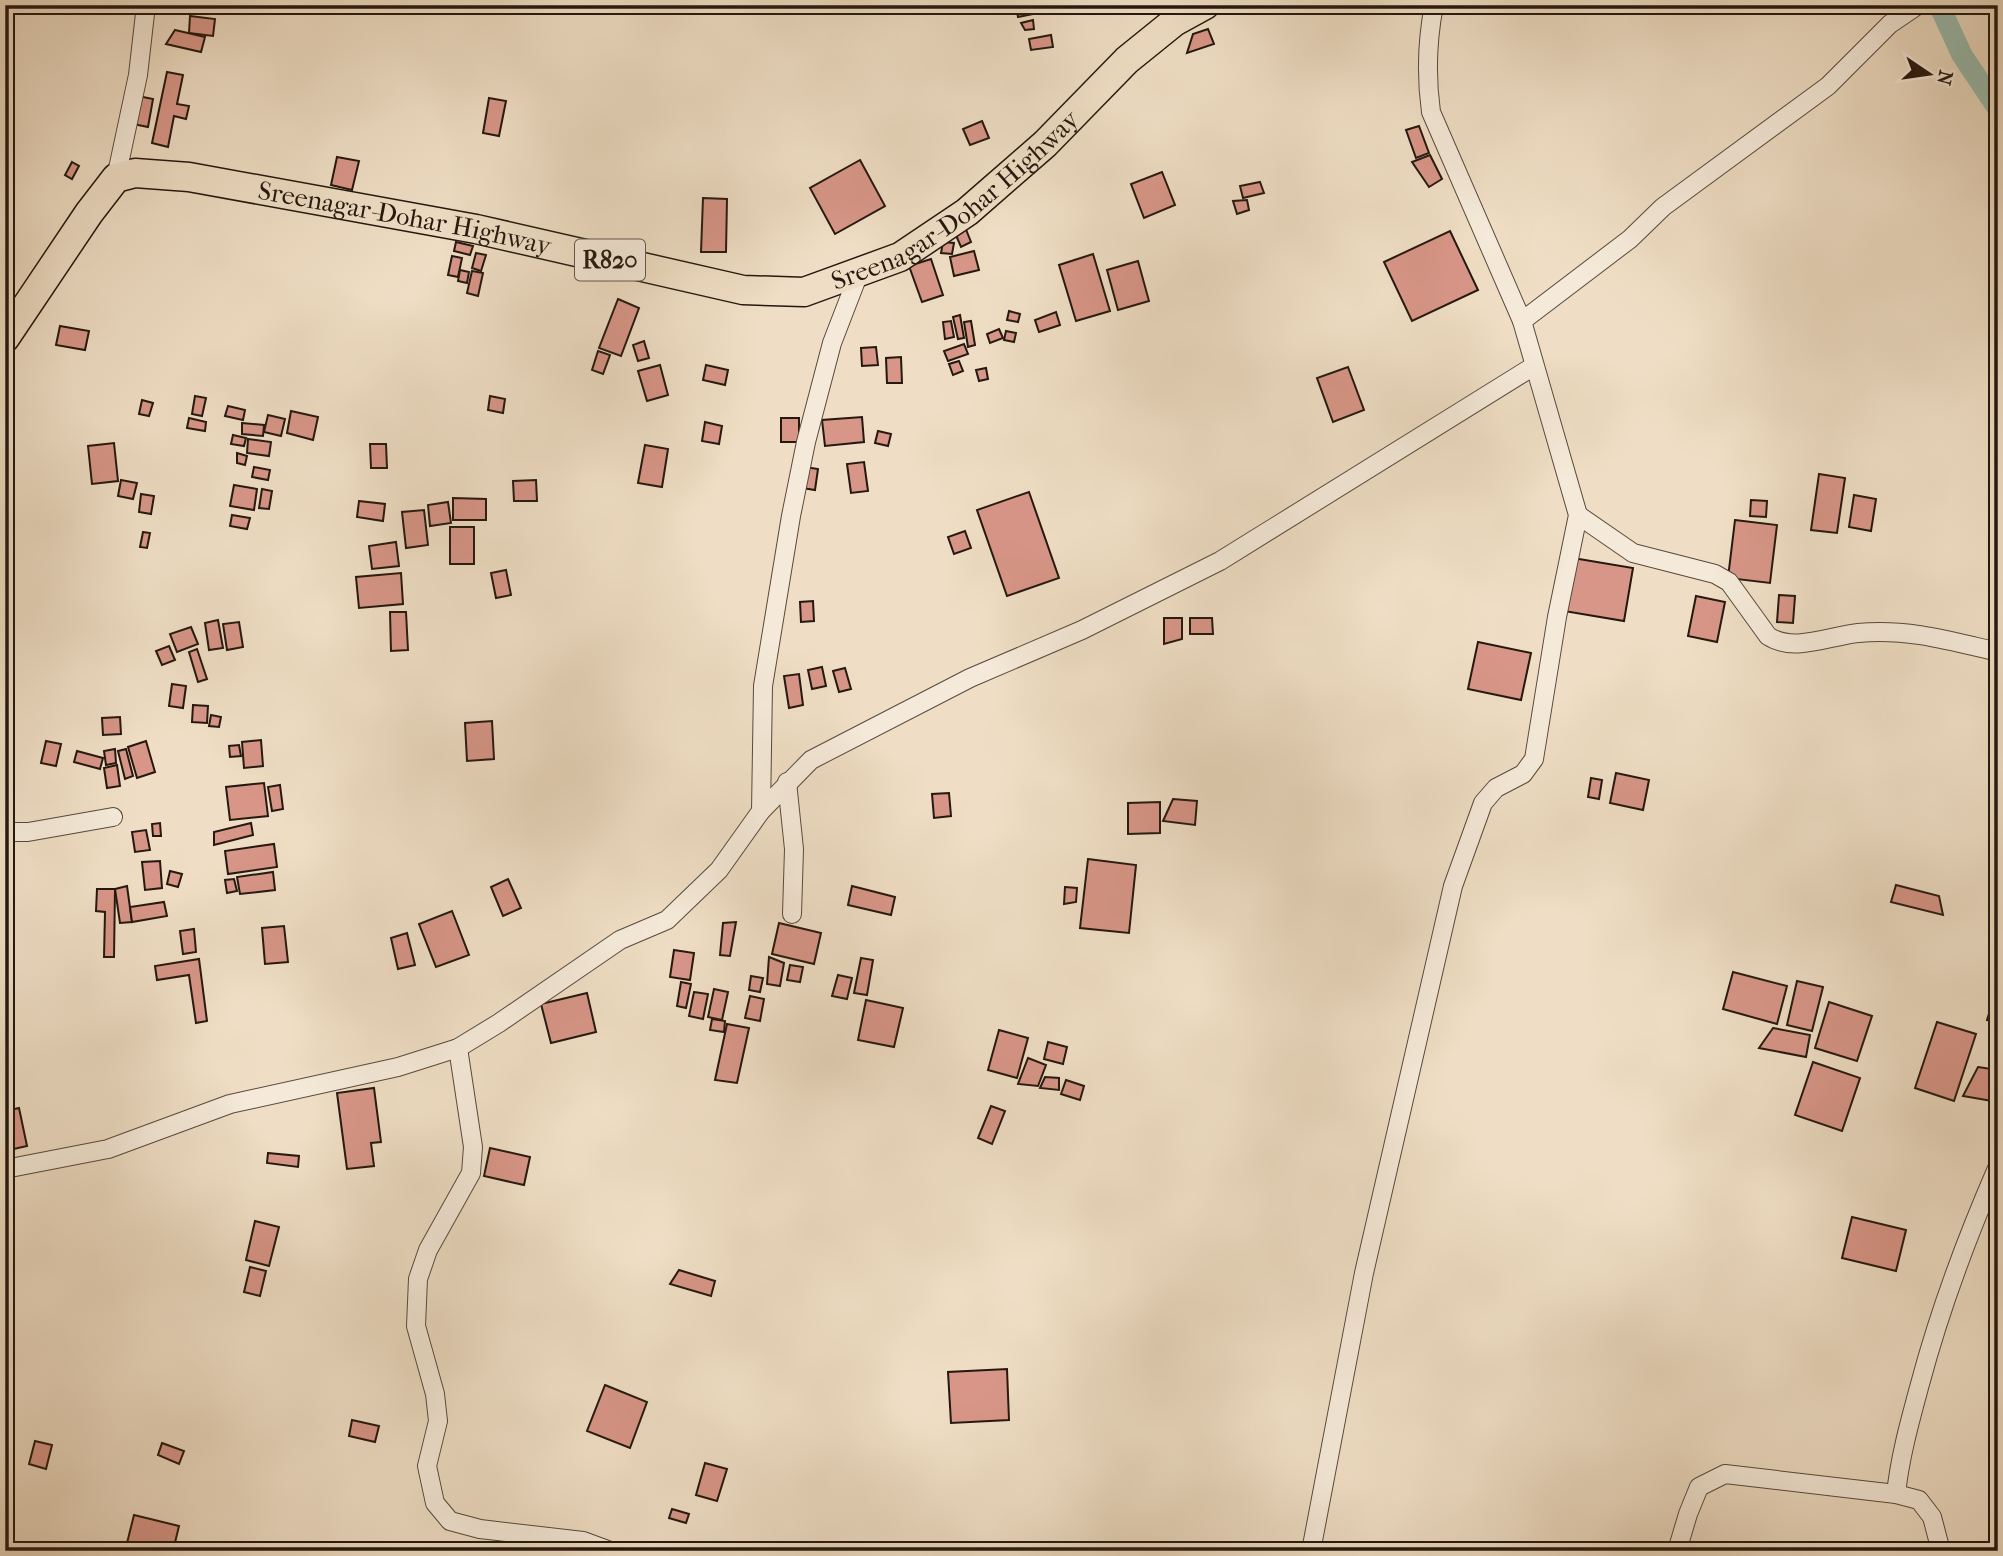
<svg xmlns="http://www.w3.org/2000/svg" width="2003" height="1556" font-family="'IM FELL French Canon',serif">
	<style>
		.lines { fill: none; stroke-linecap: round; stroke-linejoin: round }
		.canal { stroke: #9abdaf; stroke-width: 21 }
		.building { fill: #d89688; stroke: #24180f; stroke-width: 2 }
		.minor-casing { stroke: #574a3c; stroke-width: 20 }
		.primary-casing { stroke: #24180f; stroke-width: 31 }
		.minor { stroke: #f5ead9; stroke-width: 18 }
		.primary { stroke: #efdec5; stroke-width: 28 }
		.labels { text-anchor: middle; stroke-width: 6; stroke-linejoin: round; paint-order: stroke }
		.shield { fill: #f5ead9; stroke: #63574c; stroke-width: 2 }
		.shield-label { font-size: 24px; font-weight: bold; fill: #24180f }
		.street-label { font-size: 26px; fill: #24180f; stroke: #f5ead9 }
	</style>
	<rect width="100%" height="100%" fill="#efdec5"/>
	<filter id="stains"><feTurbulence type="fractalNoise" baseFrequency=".00286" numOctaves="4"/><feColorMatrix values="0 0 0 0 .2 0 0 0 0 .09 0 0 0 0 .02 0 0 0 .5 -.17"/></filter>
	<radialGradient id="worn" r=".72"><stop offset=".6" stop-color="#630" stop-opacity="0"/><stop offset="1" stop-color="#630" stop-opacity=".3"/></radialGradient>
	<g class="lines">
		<!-- canal -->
		<polyline class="canal" points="1939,5 1962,55 1998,109"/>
	</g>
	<!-- building -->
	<g class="building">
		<polygon points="1027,5 1037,5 1038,13 1018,17 1016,7"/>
		<polygon points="190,16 215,19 213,36 189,33"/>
		<polygon points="1033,20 1034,29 1025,30 1021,23"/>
		<polygon points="1208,29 1214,44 1187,53 1193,34"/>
		<polygon points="175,30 205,37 201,52 166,44"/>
		<polygon points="1051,35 1053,47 1031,50 1029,39"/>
		<polygon points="167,72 183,75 177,104 189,106 186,119 174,116 168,147 152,143"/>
		<polygon points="138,96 153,99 148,127 133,124"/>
		<polygon points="489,98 506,101 499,136 483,133"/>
		<polygon points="982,121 989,138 970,145 963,129"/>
		<polygon points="1419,126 1429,153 1416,158 1406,130"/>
		<polygon points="1430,155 1442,179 1429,187 1412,162"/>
		<polygon points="337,157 359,161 352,190 331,185"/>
		<polygon points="860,160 885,206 835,234 810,188"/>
		<polygon points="72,162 79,166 72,179 65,175"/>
		<polygon points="1162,172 1175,205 1144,218 1131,184"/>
		<polygon points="1260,182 1264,193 1243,198 1240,186"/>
		<polygon points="703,198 727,199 726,252 701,252"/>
		<polygon points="1247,200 1249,210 1237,214 1233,201"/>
		<polygon points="963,222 971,242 961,247 952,226"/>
		<polygon points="1450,231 1478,290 1412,321 1384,262"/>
		<polygon points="456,242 473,246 470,255 454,251"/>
		<polygon points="943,242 954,243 952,254 941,253"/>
		<polygon points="974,251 979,270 954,276 950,257"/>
		<polygon points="476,253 486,255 481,271 472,268"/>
		<polygon points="1093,254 1110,311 1076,321 1059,265"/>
		<polygon points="452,256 462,258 458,277 448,275"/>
		<polygon points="931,259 943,295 922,302 909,266"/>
		<polygon points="1138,261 1149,301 1118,310 1107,270"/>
		<polygon points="460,270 469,272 467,283 458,281"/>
		<polygon points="472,271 483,273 478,296 467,293"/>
		<polygon points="618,299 639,308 621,356 599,348"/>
		<polygon points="1009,311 1020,314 1018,322 1007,320"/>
		<polygon points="1056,312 1060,325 1039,332 1035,320"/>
		<polygon points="960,315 964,338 958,339 953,317"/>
		<polygon points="951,321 954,337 945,339 943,322"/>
		<polygon points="971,321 975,345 968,347 964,322"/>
		<polygon points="60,326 89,331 85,350 56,345"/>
		<polygon points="999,329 1003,338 990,343 987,334"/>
		<polygon points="1006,331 1016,333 1014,342 1004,340"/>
		<polygon points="644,341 649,358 638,361 633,345"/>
		<polygon points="964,344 968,354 948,361 944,351"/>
		<polygon points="876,347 878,365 862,366 861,348"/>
		<polygon points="598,351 610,355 603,374 592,370"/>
		<polygon points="901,357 902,383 887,383 886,358"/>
		<polygon points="959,361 963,371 953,375 949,364"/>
		<polygon points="660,365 668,395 647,401 638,371"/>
		<polygon points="706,365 728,370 725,385 703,380"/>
		<polygon points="1348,367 1364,410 1333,422 1317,378"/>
		<polygon points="986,368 988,379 979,381 976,370"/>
		<polygon points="195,396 206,398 202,416 192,414"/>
		<polygon points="490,396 505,399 503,413 488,410"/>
		<polygon points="142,400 153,403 149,416 139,414"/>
		<polygon points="228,406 245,410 243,420 225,416"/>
		<polygon points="291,411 318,417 313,440 287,433"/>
		<polygon points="268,415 285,419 281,436 264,432"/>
		<polygon points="862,417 864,442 825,446 822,420"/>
		<polygon points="189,418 206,422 205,431 187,428"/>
		<rect x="781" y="418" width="18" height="24"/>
		<polygon points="705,422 722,426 719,444 702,441"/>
		<polygon points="242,423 264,425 263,436 242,434"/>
		<polygon points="878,431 891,434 888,446 875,443"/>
		<polygon points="233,435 246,438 244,446 231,444"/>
		<polygon points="248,439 271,442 269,456 247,453"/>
		<polygon points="114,443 118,481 92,484 88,446"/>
		<polygon points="370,444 386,444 387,468 371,468"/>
		<polygon points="645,445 668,449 662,487 638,483"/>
		<polygon points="237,453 247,456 245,465 237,463"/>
		<polygon points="864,462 868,491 851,493 847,464"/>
		<polygon points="254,467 270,470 268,480 252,477"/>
		<polygon points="805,467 818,469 815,490 802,488"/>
		<polygon points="1819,474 1845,478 1837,533 1811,530"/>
		<polygon points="121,480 137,483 133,499 118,496"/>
		<polygon points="536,480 537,501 514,501 513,481"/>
		<polygon points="234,485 257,489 254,510 230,506"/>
		<polygon points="262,489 272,491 269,509 259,508"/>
		<polygon points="1029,492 1059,578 1007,596 977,510"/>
		<polygon points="141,494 154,496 151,514 139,512"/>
		<polygon points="1854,495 1876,499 1871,531 1849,527"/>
		<polygon points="453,498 486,499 486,520 453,520"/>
		<polygon points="1751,500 1767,501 1766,517 1750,516"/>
		<polygon points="359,501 385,504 383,521 357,517"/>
		<polygon points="448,502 451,523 430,526 428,505"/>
		<polygon points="424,510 428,545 406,548 402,512"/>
		<polygon points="232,515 250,518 247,529 230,526"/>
		<polygon points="1735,520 1777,525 1770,583 1728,578"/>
		<rect x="450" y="527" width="24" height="37"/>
		<polygon points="965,531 971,548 954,554 948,537"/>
		<polygon points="143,532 150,533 147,548 140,547"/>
		<polygon points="396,542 399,566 372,569 369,546"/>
		<polygon points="1573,558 1633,568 1624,621 1564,611"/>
		<polygon points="506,570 511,595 496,598 491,573"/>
		<polygon points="401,573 403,604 359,608 356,577"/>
		<polygon points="1779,595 1795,596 1793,623 1777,622"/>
		<polygon points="1696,596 1725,602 1717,642 1688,636"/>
		<polygon points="813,601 814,621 801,622 800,602"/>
		<polygon points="390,612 406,612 408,650 391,651"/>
		<polygon points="1164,618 1182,618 1182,639 1164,644"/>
		<polygon points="1190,618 1212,618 1213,634 1190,634"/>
		<polygon points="218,620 223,648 209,650 205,623"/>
		<polygon points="239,622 243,647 227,650 223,624"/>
		<polygon points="191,627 198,644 177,652 170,634"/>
		<polygon points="1478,642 1531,653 1521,700 1468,689"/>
		<polygon points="169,646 175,660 162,665 156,651"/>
		<polygon points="197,649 207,679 198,682 189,652"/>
		<polygon points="822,667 826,686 812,689 808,670"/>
		<polygon points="845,668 851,689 839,692 833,671"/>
		<polygon points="799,674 803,705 789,708 784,676"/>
		<polygon points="172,684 186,686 183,708 169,706"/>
		<polygon points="193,705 208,706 207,723 192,722"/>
		<polygon points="211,715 221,717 219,727 209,726"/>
		<polygon points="120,717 121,734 103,735 102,718"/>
		<polygon points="492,721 494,759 467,761 465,723"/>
		<polygon points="261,740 263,766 244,768 242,742"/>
		<polygon points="46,741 61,744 56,766 41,763"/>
		<polygon points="146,741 155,772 137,778 128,747"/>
		<polygon points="239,745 241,756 230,757 229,746"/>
		<polygon points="115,749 116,763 106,765 104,751"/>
		<polygon points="126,749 133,776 125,779 118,751"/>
		<polygon points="77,751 103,758 100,769 74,762"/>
		<polygon points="117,765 120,786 107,788 104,768"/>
		<polygon points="1616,773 1649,780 1643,810 1610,803"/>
		<polygon points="1591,778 1602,780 1599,799 1588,797"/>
		<polygon points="264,783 268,816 230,820 226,787"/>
		<polygon points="280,785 283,809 272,811 268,787"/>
		<polygon points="949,793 951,816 934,818 932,794"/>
		<polygon points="1173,799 1197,801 1195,825 1163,821"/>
		<polygon points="1160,802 1160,833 1128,834 1128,803"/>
		<polygon points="160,823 161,836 153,836 152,824"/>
		<polygon points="251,823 253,835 214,845 214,832"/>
		<polygon points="146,830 150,850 135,852 132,832"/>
		<polygon points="274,844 277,867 228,874 225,851"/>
		<polygon points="1088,859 1136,865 1129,933 1080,928"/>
		<polygon points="160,861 162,888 145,890 142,862"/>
		<polygon points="170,871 182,874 178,887 167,884"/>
		<polygon points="273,872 275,890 240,894 237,877"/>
		<polygon points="234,879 237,891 227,893 225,880"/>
		<polygon points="508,879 521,908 503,916 491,887"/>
		<polygon points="1896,885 1939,896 1943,915 1891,902"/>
		<polygon points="127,886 132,922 120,923 115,889"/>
		<polygon points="852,886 895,897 891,915 848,905"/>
		<polygon points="1065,887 1077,888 1076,902 1064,904"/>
		<polygon points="97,889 115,889 114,957 104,957 105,912 96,911"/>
		<polygon points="164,902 167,916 132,922 130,907"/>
		<polygon points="452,911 469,955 436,967 419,924"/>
		<polygon points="736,922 730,956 720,955 723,923"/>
		<polygon points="779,923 821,933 814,964 772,954"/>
		<polygon points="284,926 288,962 265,964 262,928"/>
		<polygon points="194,929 196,952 183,954 180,931"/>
		<polygon points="407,933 415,965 398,969 391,938"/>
		<polygon points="674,950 694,953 690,980 670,977"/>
		<polygon points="769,957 784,963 780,986 767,984"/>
		<polygon points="861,958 873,960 867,995 854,993"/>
		<polygon points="199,959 207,1021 196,1023 189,975 157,980 155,966"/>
		<polygon points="790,965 803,967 800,982 787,980"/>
		<polygon points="1733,972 1787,986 1777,1024 1723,1009"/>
		<polygon points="838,975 852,978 847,999 832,996"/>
		<polygon points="751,976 763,978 760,992 749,990"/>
		<polygon points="1797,981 1823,987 1812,1031 1787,1025"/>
		<polygon points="681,982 691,984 686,1008 677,1006"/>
		<polygon points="1998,985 1998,1023 1987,1020"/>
		<polygon points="714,989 728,992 722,1020 708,1017"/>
		<polygon points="694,992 708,994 703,1019 689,1016"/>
		<polygon points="587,993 596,1032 551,1043 541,1004"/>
		<polygon points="750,996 764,999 760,1021 745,1018"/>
		<polygon points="866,1000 903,1008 894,1047 858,1040"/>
		<polygon points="1829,1002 1872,1016 1857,1061 1815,1048"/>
		<polygon points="712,1019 725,1021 724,1032 710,1030"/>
		<polygon points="1937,1022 1976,1034 1954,1101 1915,1088"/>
		<polygon points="727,1024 749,1028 737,1083 715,1080"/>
		<polygon points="1773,1028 1810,1035 1806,1057 1759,1048"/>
		<polygon points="999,1030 1028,1038 1017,1078 988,1070"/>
		<polygon points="1048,1042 1067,1047 1063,1064 1044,1059"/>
		<polygon points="1028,1058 1046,1065 1038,1086 1018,1084"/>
		<polygon points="1813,1062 1860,1078 1842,1131 1795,1115"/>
		<polygon points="1978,1067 1998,1070 1998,1102 1963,1096"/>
		<polygon points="1045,1077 1059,1078 1059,1090 1040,1088"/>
		<polygon points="1066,1080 1084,1086 1080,1100 1061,1094"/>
		<polygon points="374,1088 381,1142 371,1143 374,1166 347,1169 337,1093"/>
		<polygon points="991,1106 1005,1111 992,1144 978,1138"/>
		<polygon points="19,1108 27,1146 5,1151 5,1111"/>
		<polygon points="490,1148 530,1157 524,1185 484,1176"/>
		<polygon points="268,1153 299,1156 298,1167 267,1163"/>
		<polygon points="1852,1217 1906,1230 1896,1271 1842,1258"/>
		<polygon points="255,1221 279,1227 269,1266 246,1260"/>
		<polygon points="250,1267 266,1271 260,1296 244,1292"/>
		<polygon points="679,1270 715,1281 711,1296 670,1284"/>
		<polygon points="1007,1369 1009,1420 951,1423 948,1372"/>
		<polygon points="605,1385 647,1402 630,1448 587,1431"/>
		<polygon points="352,1420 379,1426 375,1442 349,1436"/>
		<polygon points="35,1441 52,1445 46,1469 29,1464"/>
		<polygon points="162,1443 184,1451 179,1464 158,1455"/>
		<polygon points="705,1463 727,1469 717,1501 696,1495"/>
		<polygon points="672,1509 689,1514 686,1523 669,1518"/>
		<polygon points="134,1515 179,1526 173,1551 125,1551"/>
	</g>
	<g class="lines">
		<!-- minor casing -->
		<g class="minor-casing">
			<g id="minor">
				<path d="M 1434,5 C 1427,41 1426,76 1431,112 L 1522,321"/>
				<polyline points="116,178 138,75 146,5"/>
				<path d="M 1578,515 L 1633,553 L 1715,574 L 1729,582 L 1768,636 C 1794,653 1829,636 1858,633 C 1907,628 1951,641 1998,652"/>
				<polyline points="787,782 794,849 792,914"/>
				<polyline points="761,811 763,686 791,516 806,442 832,343 859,273"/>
				<polyline points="5,832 28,832 113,817"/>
				<polyline points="458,1048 473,1147 471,1173 428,1250 418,1279 416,1326 435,1394 438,1421 427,1466 435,1503 450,1521 480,1529 583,1541 610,1551"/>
				<polyline points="5,1169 108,1149 230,1104 398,1067 458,1048 499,1023 620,940 667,920 719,870 761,811 811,760 970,678 1082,630 1220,561 1534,366"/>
				<path d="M 1896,1494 C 1900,1456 1910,1421 1920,1384 C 1940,1309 1967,1237 1998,1166"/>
				<polyline points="1311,1551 1364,1273 1453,886 1483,803 1496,788 1523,774 1534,759 1557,617 1578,515 1522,321 1630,239 1663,207 1828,86 1890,24 1918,5"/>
				<polyline points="1677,1551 1688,1514 1699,1487 1725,1474 1896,1494 1919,1500 1932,1517 1941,1551"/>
			</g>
		</g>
		<!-- primary casing -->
		<g class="primary-casing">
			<g id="primary">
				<path id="s1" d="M 5,338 L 89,213 L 116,178 L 135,173 L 189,177 L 476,229 L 743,290 L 804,292 L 900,257 L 967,212 L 1045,144 L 1127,60 L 1174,22 L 1205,5"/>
			</g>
		</g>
		<!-- minor -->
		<use href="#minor" class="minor"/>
		<!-- primary -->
		<use href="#primary" class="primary"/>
	</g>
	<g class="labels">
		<!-- shield labels -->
		<rect class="shield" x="575" y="239.5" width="70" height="41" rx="5"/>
		<g class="shield-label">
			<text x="610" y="268">R820</text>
		</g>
		<!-- street labels -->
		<g class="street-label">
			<text dy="9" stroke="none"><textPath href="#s1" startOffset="1074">Sreenagar-Dohar Highway</textPath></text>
			<text dy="9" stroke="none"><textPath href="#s1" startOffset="488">Sreenagar-Dohar Highway</textPath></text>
		</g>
	</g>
	<!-- margin -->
	<rect width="2003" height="1556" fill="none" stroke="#efdec5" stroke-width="28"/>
	<rect x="7" y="7" width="1989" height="1542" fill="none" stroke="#24180f" stroke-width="3.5"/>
	<rect x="14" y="14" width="1975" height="1528" fill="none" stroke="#24180f" stroke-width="2"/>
	<!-- north arrow -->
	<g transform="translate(1929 74) rotate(103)" stroke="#f5ead9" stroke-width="5" paint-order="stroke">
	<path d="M0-5L12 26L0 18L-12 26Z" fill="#24180f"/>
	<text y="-10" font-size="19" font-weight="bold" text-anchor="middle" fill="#24180f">N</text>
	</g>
	<rect width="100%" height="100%" filter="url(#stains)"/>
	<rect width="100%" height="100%" fill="url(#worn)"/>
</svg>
